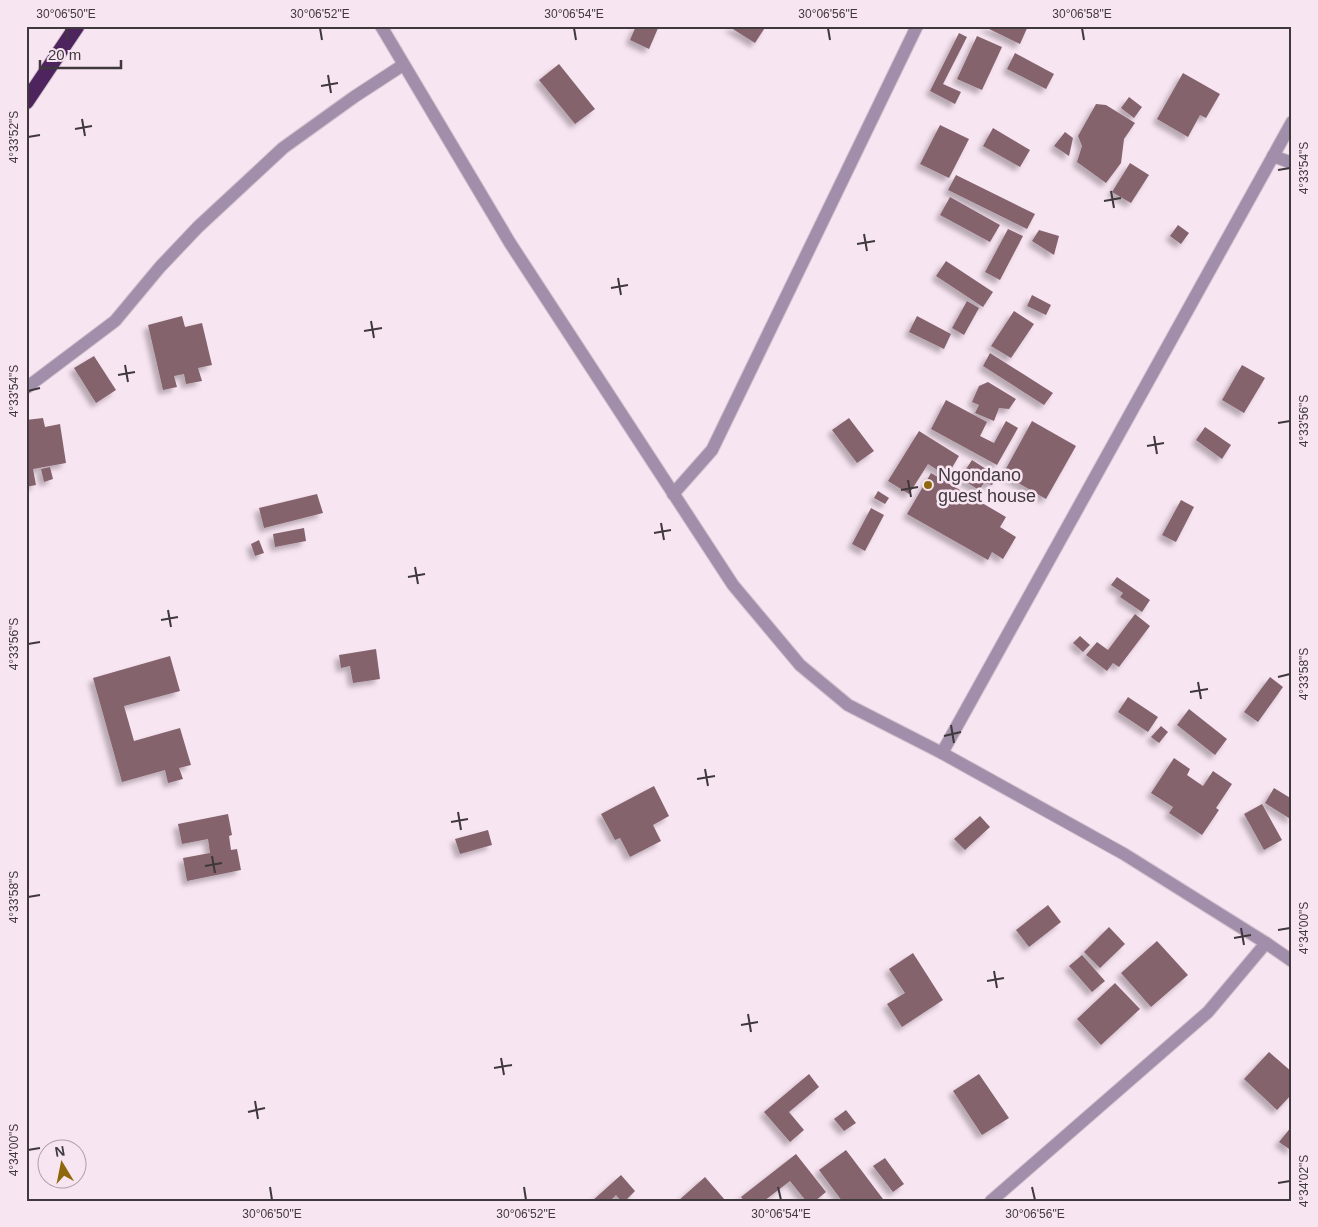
<svg xmlns="http://www.w3.org/2000/svg" width="1318" height="1227" font-family="Arial,sans-serif">
	<style>
		.building { fill: #84636d; filter: url(#shadow) }
		.lines { fill: none; stroke-linecap: round; stroke-linejoin: round }
		.minor-casing { stroke: #d3c2ce; stroke-width: 14 }
		.highway-casing { stroke: #d3c2ce; stroke-width: 17 }
		.minor { stroke: #a18eaa; stroke-width: 12 }
		.highway { stroke: #4d245d; stroke-width: 15 }
		.ticks { fill: none; stroke: #3f383d; stroke-width: 2 }
		.poi-dot { fill: #8f680e; stroke: #f8e5f2; stroke-width: 2 }
		.labels { text-anchor: middle; stroke-width: 5; stroke-linejoin: round; paint-order: stroke }
		.poi-label { font-size: 18px; fill: #3f383d; stroke: #f8e5f2; text-anchor: start }
		.neatline { fill: none; stroke: #3f383d; stroke-width: 2 }
		.ticks-label { font-size: 12px; text-anchor: middle; fill: #3f383d }
	</style>
	<defs>
		<filter id="shadow"><feDropShadow dx="-4.5" dy="4.5" stdDeviation="2.5" flood-color="#0004"/></filter>
	</defs>
	<rect width="100%" height="100%" fill="#f8e5f2"/>
	<!-- building -->
	<g class="building">
		<polygon points="636,26 659,26 649,49 630,40"/>
		<polygon points="728,26 766,26 755,43"/>
		<polygon points="983,26 1028,26 1020,44"/>
		<polygon points="959,33 967,37 943,84 961,92 955,104 930,91"/>
		<polygon points="977,36 1002,47 982,90 957,79"/>
		<polygon points="1015,53 1054,74 1046,89 1007,69"/>
		<polygon points="559,64 595,109 575,124 539,80"/>
		<polygon points="1183,73 1220,94 1206,118 1200,115 1188,137 1157,119"/>
		<polygon points="1129,97 1142,107 1134,118 1121,108"/>
		<polygon points="1096,104 1106,105 1135,123 1124,139 1121,163 1106,183 1077,162 1082,146 1078,136"/>
		<polygon points="940,125 969,139 949,178 920,164"/>
		<polygon points="993,128 1030,150 1020,167 983,146"/>
		<polygon points="1065,132 1073,138 1069,156 1054,146"/>
		<polygon points="1130,163 1149,175 1131,203 1112,192"/>
		<polygon points="956,175 1035,214 1027,229 948,190"/>
		<polygon points="950,197 1000,225 990,242 940,215"/>
		<polygon points="1178,225 1189,233 1181,244 1170,236"/>
		<polygon points="1008,229 1023,236 1000,280 985,272"/>
		<polygon points="1039,230 1059,236 1054,255 1032,241"/>
		<polygon points="946,261 993,292 983,307 936,276"/>
		<polygon points="1032,295 1051,305 1046,315 1027,306"/>
		<polygon points="967,301 979,308 964,335 952,328"/>
		<polygon points="1014,311 1034,324 1011,358 991,346"/>
		<polygon points="182,316 185,327 202,323 212,365 198,368 202,381 186,384 184,374 174,376 177,387 163,390 148,325"/>
		<polygon points="917,316 951,334 944,349 909,332"/>
		<polygon points="990,353 1053,393 1044,405 983,366"/>
		<polygon points="94,356 116,390 96,403 74,368"/>
		<polygon points="1242,365 1265,378 1244,413 1222,400"/>
		<polygon points="988,382 1016,399 1009,409 999,408 994,421 975,413 979,405 972,402 979,386"/>
		<polygon points="946,400 987,422 980,436 994,443 1006,421 1018,428 997,465 931,429"/>
		<polygon points="43,418 45,427 60,424 66,463 33,469 36,485 26,487 26,420"/>
		<polygon points="849,418 874,451 857,463 832,430"/>
		<polygon points="1032,421 1076,446 1046,499 1003,474"/>
		<polygon points="1205,427 1231,445 1222,459 1196,440"/>
		<polygon points="919,431 959,456 947,476 928,464 909,494 888,481"/>
		<polygon points="972,460 997,476 992,485 984,483 979,490 960,478"/>
		<polygon points="50,467 53,479 44,482 41,469"/>
		<polygon points="931,473 1006,517 1000,527 1016,537 1003,559 992,552 988,560 907,514"/>
		<polygon points="878,491 889,498 885,504 874,498"/>
		<polygon points="317,494 323,513 264,528 259,508"/>
		<polygon points="1181,500 1194,507 1176,542 1162,535"/>
		<polygon points="871,508 884,515 865,551 852,544"/>
		<polygon points="304,528 306,541 275,547 273,534"/>
		<polygon points="259,540 264,553 255,556 251,544"/>
		<polygon points="1117,577 1150,600 1142,612 1120,597 1123,593 1111,585"/>
		<polygon points="1135,614 1150,626 1119,667 1113,663 1107,671 1086,655 1097,642 1108,650"/>
		<polygon points="1080,636 1090,645 1083,652 1073,643"/>
		<polygon points="376,649 380,679 353,683 350,666 341,668 339,655"/>
		<polygon points="170,656 180,691 124,706 134,741 180,728 191,765 179,768 183,779 168,783 165,770 122,782 93,678"/>
		<polygon points="1270,677 1283,687 1258,722 1244,712"/>
		<polygon points="1128,697 1158,717 1148,732 1118,712"/>
		<polygon points="1189,709 1227,739 1215,755 1177,725"/>
		<polygon points="1161,726 1168,732 1159,743 1151,737"/>
		<polygon points="1174,758 1190,769 1187,775 1203,786 1213,771 1232,784 1216,808 1219,810 1202,835 1169,813 1173,807 1151,793"/>
		<polygon points="654,786 669,816 653,825 661,841 630,857 620,838 615,840 601,814"/>
		<polygon points="1274,788 1292,799 1292,820 1265,803"/>
		<polygon points="1262,804 1282,840 1264,850 1244,814"/>
		<polygon points="228,814 232,835 229,836 231,850 237,849 241,870 187,881 183,858 210,853 208,839 182,844 178,824"/>
		<polygon points="980,816 990,827 965,850 954,839"/>
		<polygon points="488,830 492,845 460,854 455,839"/>
		<polygon points="1048,905 1061,922 1029,947 1016,930"/>
		<polygon points="1109,927 1125,944 1100,968 1084,952"/>
		<polygon points="1157,941 1188,975 1151,1007 1121,973"/>
		<polygon points="913,953 943,1000 902,1027 887,1004 905,993 889,969"/>
		<polygon points="1082,955 1105,981 1092,992 1069,966"/>
		<polygon points="1115,983 1140,1009 1101,1045 1077,1019"/>
		<polygon points="1269,1052 1292,1072 1292,1094 1277,1110 1244,1079"/>
		<polygon points="809,1074 819,1087 789,1112 804,1130 790,1142 764,1112"/>
		<polygon points="979,1074 1009,1118 982,1135 953,1091"/>
		<polygon points="846,1110 856,1123 844,1131 834,1119"/>
		<polygon points="1292,1126 1292,1151 1279,1142"/>
		<polygon points="846,1150 883,1199 881,1201 842,1201 819,1170"/>
		<polygon points="796,1154 826,1192 815,1201 806,1201 790,1181 764,1201 744,1201 741,1197"/>
		<polygon points="885,1158 904,1184 893,1192 873,1166"/>
		<polygon points="621,1175 635,1191 625,1201 621,1201 616,1195 610,1201 592,1201"/>
		<polygon points="705,1177 725,1200 724,1201 678,1201"/>
	</g>
	<g class="lines">
		<!-- minor casing -->
		<g class="minor-casing">
			<g id="minor">
				<polyline points="381,26 510,243 733,585 800,665 848,705 942,753 1124,854 1266,943 1292,961"/>
				<polyline points="1273,156 1292,163"/>
				<polyline points="26,388 115,321 160,267 198,227 283,148 354,97 403,65"/>
				<polyline points="673,494 712,450 917,26"/>
				<polyline points="942,753 1292,122"/>
				<polyline points="991,1201 1208,1012 1266,943"/>
			</g>
		</g>
		<!-- highway casing -->
		<g class="highway-casing">
			<polyline id="highway" points="26,102 77,26"/>
		</g>
		<!-- minor -->
		<use href="#minor" class="minor"/>
		<!-- highway -->
		<use href="#highway" class="highway"/>
	</g>
	<!-- ticks -->
	<path class="ticks" d="M 66,28 L 68,40M 320,28 L 322,40M 574,28 L 576,40M 828,28 L 830,40M 1082,28 L 1084,40M 328,75 L 331,93M 321,86 L 338,83M 82,119 L 85,136M 75,129 L 92,126M 28,137 L 40,135M 1278,170 L 1290,168M 1111,191 L 1114,208M 1104,201 L 1121,198M 864,234 L 867,251M 857,244 L 875,241M 618,278 L 621,295M 611,288 L 628,285M 371,321 L 374,338M 364,331 L 382,328M 125,365 L 128,382M 118,375 L 135,372M 28,391 L 40,388M 1278,423 L 1290,421M 1154,436 L 1157,454M 1147,446 L 1164,443M 908,480 L 911,497M 901,490 L 918,487M 661,523 L 664,540M 654,533 L 671,530M 415,567 L 418,584M 408,577 L 425,574M 168,610 L 171,627M 161,620 L 178,617M 28,644 L 40,642M 1278,677 L 1290,674M 1198,682 L 1201,699M 1190,692 L 1208,689M 951,725 L 954,743M 944,736 L 961,732M 705,769 L 708,786M 697,779 L 715,776M 458,812 L 461,830M 451,822 L 468,819M 212,856 L 215,873M 205,866 L 222,863M 28,897 L 40,895M 1241,928 L 1244,945M 1278,930 L 1290,928M 1234,938 L 1251,935M 994,971 L 997,988M 987,981 L 1004,978M 748,1014 L 751,1032M 741,1025 L 758,1022M 501,1058 L 504,1075M 494,1068 L 512,1065M 255,1101 L 258,1119M 248,1112 L 265,1108M 28,1150 L 40,1148M 1278,1183 L 1290,1181M 270,1187 L 272,1200M 524,1187 L 526,1200M 778,1187 L 781,1200M 1032,1187 L 1035,1200"/>
	<!-- markers -->
	<circle class="poi-dot" cx="928" cy="485" r="5"/>
	<g class="labels">
		<!-- poi labels -->
		<g class="poi-label">
			<text x="938" y="481">Ngondano<tspan x="938" dy="21">guest house</tspan></text>
		</g>
	</g>
	<!-- border -->
	<rect width="1318" height="1227" fill="none" stroke="#f8e5f2" stroke-width="55"/>
	<!-- north arrow -->
	<g transform="translate(62 1164) rotate(350)"><circle r="24" fill="#f8e5f2" stroke="#aea0aa"/>
	<path d="M0-4L9 19L0 12L-9 19Z" fill="#8f680e"/>
	<text y="-8" font-size="14" font-weight="bold" text-anchor="middle" fill="#3f383d">N</text>
	</g>
	<!-- scale -->
	<path d="M40 60v8h81v-8" fill="none" stroke="#3f383d" stroke-width="2.5"/>
	<text x="48" y="60" font-size="15" fill="#3f383d" stroke="#f8e5f2" stroke-width="4" paint-order="stroke">20 m</text>
	<rect x="28" y="28" width="1262" height="1172" class="neatline"/>
	<g class="ticks-label">
		<text x="66" y="18">30°06'50"E</text>
		<text x="320" y="18">30°06'52"E</text>
		<text x="574" y="18">30°06'54"E</text>
		<text x="828" y="18">30°06'56"E</text>
		<text x="1082" y="18">30°06'58"E</text>
		<text transform="translate(14 137) rotate(-90)" y="4">4°33'52"S</text>
		<text transform="translate(1304 168) rotate(-90)" y="4">4°33'54"S</text>
		<text transform="translate(14 391) rotate(-90)" y="4">4°33'54"S</text>
		<text transform="translate(1304 421) rotate(-90)" y="4">4°33'56"S</text>
		<text transform="translate(14 644) rotate(-90)" y="4">4°33'56"S</text>
		<text transform="translate(1304 674) rotate(-90)" y="4">4°33'58"S</text>
		<text transform="translate(14 897) rotate(-90)" y="4">4°33'58"S</text>
		<text transform="translate(1304 928) rotate(-90)" y="4">4°34'00"S</text>
		<text transform="translate(14 1150) rotate(-90)" y="4">4°34'00"S</text>
		<text transform="translate(1304 1181) rotate(-90)" y="4">4°34'02"S</text>
		<text x="272" y="1218">30°06'50"E</text>
		<text x="526" y="1218">30°06'52"E</text>
		<text x="781" y="1218">30°06'54"E</text>
		<text x="1035" y="1218">30°06'56"E</text>
	</g>
</svg>
